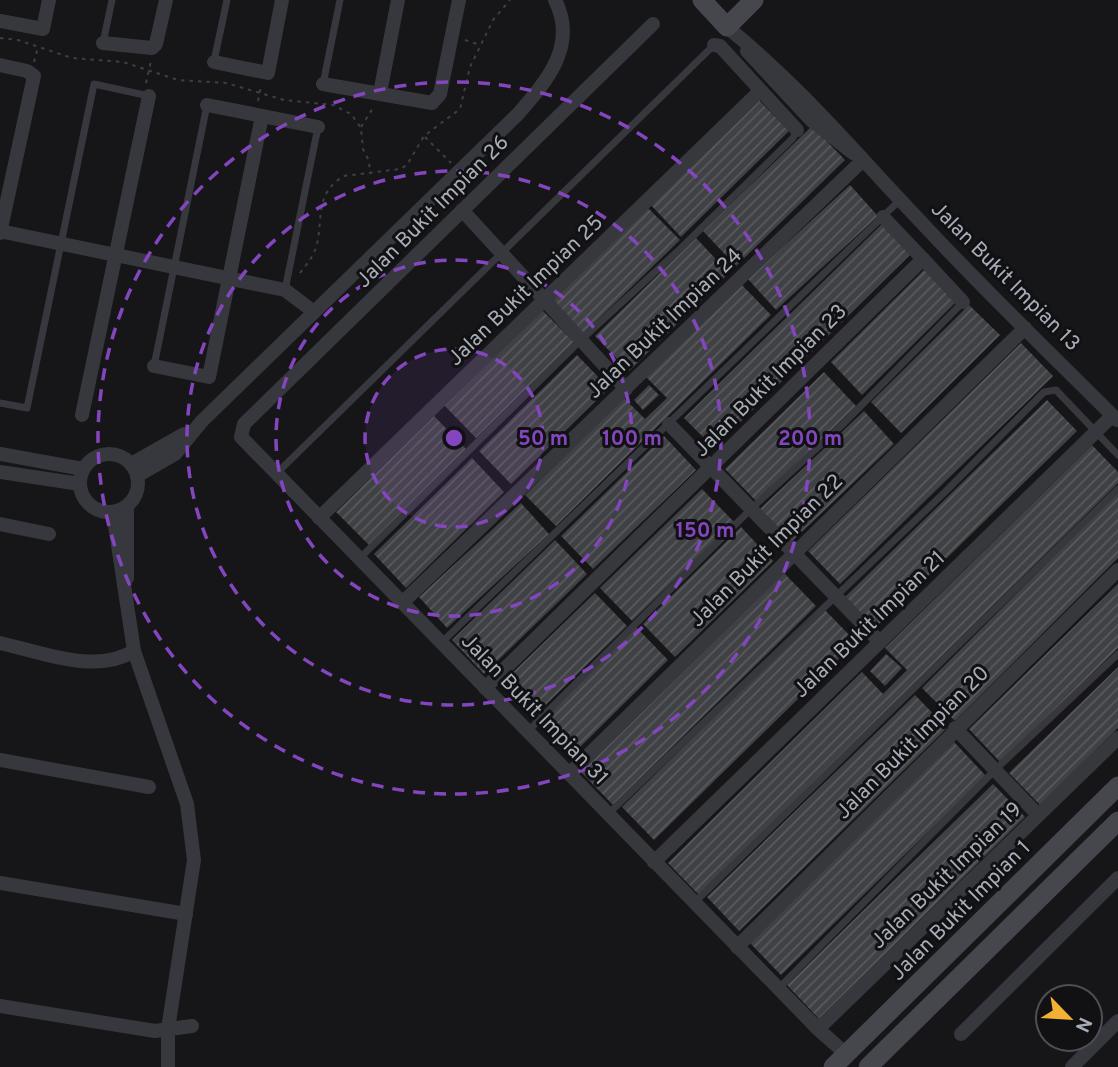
<svg xmlns="http://www.w3.org/2000/svg" width="1118" height="1067" font-family="Overpass,sans-serif">
	<style>
		.building { fill: url(#building-hatch) }
		.lines { fill: none; stroke-linecap: round; stroke-linejoin: round }
		.path { stroke: #3d3f44; stroke-width: 2; stroke-dasharray: 3.5 5; stroke-linecap: butt }
		.lane { stroke: #37383d; stroke-width: 7 }
		.street { stroke: #37383d; stroke-width: 14 }
		.secondary { stroke: #45474d; stroke-width: 19 }
		.ring { fill: none; stroke: #8446be; stroke-width: 3.5; stroke-dasharray: 12 9 }
		.labels { text-anchor: middle; stroke-width: 6; stroke-linejoin: round; paint-order: stroke }
		.street-label { font-size: 21px; fill: #a8adb8; stroke: #111113 }
		.centre { fill: #8446be; stroke: #111113; stroke-width: 3.5 }
		.ring-label { font-size: 21px; text-anchor: middle; font-weight: bold; fill: #8446be; stroke: #111113; stroke-width: 6; stroke-linejoin: round; paint-order: stroke }
	</style>
	<defs>
		<pattern id="building-hatch" width="6" height="6" patternUnits="userSpaceOnUse" patternTransform="scale(1.75)"><rect width="6" height="6" fill="#404145"/><path d="M-1 1l2-2M0 6l6-6M5 7l2-2" fill="none" stroke="#595a5e"/></pattern>
	</defs>
	<rect width="100%" height="100%" fill="#161618"/>
	<!-- building -->
	<g class="building">
		<polygon points="757,98 789,131 681,237 649,203"/>
		<polygon points="812,126 845,160 736,266 703,231"/>
		<polygon points="850,185 878,216 776,310 748,279"/>
		<polygon points="647,207 680,240 581,336 549,303"/>
		<polygon points="882,224 911,254 714,448 684,418"/>
		<polygon points="696,238 729,273 629,371 595,336"/>
		<polygon points="926,268 958,300 862,395 831,362"/>
		<polygon points="741,284 771,315 556,526 525,495 624,398 645,419 667,398 646,377"/>
		<polygon points="969,305 1000,335 901,433 871,402"/>
		<polygon points="541,309 574,342 476,438 443,404"/>
		<polygon points="1021,343 1053,376 840,584 808,551"/>
		<polygon points="577,355 609,388 511,484 479,451"/>
		<polygon points="824,372 856,406 757,502 725,469"/>
		<polygon points="649,385 659,395 643,410 634,400"/>
		<polygon points="1047,400 1077,431 875,628 845,597"/>
		<polygon points="864,411 894,444 791,542 760,509"/>
		<polygon points="434,416 466,449 369,545 336,512"/>
		<polygon points="664,436 696,470 593,569 561,536"/>
		<polygon points="1092,445 1118,472 1118,483 699,895 668,863 862,672 883,694 907,670 885,648"/>
		<polygon points="472,458 504,492 406,588 374,554"/>
		<polygon points="702,489 734,522 632,621 600,588"/>
		<polygon points="1118,492 1118,558 955,721 922,688"/>
		<polygon points="521,503 549,534 447,628 419,597"/>
		<polygon points="741,527 773,561 675,657 643,624"/>
		<polygon points="555,540 587,574 484,674 452,640"/>
		<polygon points="784,573 816,606 613,805 581,772"/>
		<polygon points="1118,584 1118,648 1001,763 969,729"/>
		<polygon points="595,593 627,626 533,717 501,684"/>
		<polygon points="824,609 856,642 654,840 622,807"/>
		<polygon points="636,627 668,660 570,757 538,724"/>
		<polygon points="886,654 902,668 885,686 870,671"/>
		<polygon points="1118,667 1118,728 1040,805 1009,773"/>
		<polygon points="915,695 947,728 739,931 707,897"/>
		<polygon points="954,742 986,776 781,975 749,942"/>
		<polygon points="993,784 1025,817 819,1019 787,985"/>
	</g>
	<g class="lines">
		<!-- path -->
		<g class="path">
			<polyline points="0,38 18,40 72,58 123,62 178,80 226,83 284,100 333,105 351,114 361,128 363,149 369,161 370,174"/>
			<polyline points="465,40 480,45"/>
			<polyline points="34,62 38,47"/>
			<polyline points="146,83 151,61"/>
			<polyline points="258,101 261,86"/>
			<polyline points="361,127 373,108"/>
			<polyline points="425,137 451,163"/>
			<path d="M 300,273 C 307,264 314,256 317,244 C 323,217 315,193 344,176 L 400,169 L 407,165 L 424,136 L 460,109 L 470,67 L 493,20 L 510,0"/>
		</g>
		<!-- lane -->
		<g class="lane">
			<polyline points="103,43 112,0"/>
			<polyline points="214,61 227,0"/>
			<polyline points="323,84 340,0"/>
			<polyline points="285,290 318,127"/>
			<polyline points="154,366 207,105"/>
			<polyline points="0,403 27,408 94,84 149,96"/>
			<polyline points="277,473 714,45"/>
			<polyline points="360,558 581,340 681,248 793,138 797,130"/>
			<polyline points="442,642 900,200"/>
			<polyline points="528,731 751,509 842,425 963,302"/>
			<polyline points="608,814 946,491 1044,392 1056,390 1118,455"/>
			<polyline points="695,902 1118,489"/>
			<polyline points="778,989 995,770 1118,654"/>
		</g>
		<!-- street -->
		<g class="street">
			<polyline points="0,21 43,29 49,0"/>
			<polyline points="653,24 244,424 241,437 818,1029 1118,738"/>
			<path d="M 727,27 C 801,87 857,155 922,223 C 985,291 1052,355 1117,420"/>
			<polyline points="103,43 152,48 156,44 166,0"/>
			<polyline points="714,45 720,46 797,130"/>
			<polyline points="747,51 811,120 853,153"/>
			<polyline points="214,62 268,73 282,0"/>
			<polyline points="0,65 27,71 34,76 0,233"/>
			<polyline points="323,84 432,103 440,94 459,0"/>
			<polyline points="380,93 398,0"/>
			<polyline points="207,105 318,127"/>
			<polyline points="462,210 626,389"/>
			<polyline points="0,231 285,290 314,312"/>
			<polyline points="923,259 963,302"/>
			<polyline points="154,366 209,377 262,116"/>
			<polyline points="82,415 149,96"/>
			<polyline points="669,424 880,642"/>
			<circle cx="109" cy="483" r="29"/>
			<polyline points="0,454 83,469"/>
			<polyline points="131,464 184,434"/>
			<polyline points="0,472 80,484"/>
			<path d="M 137,476 L 175,454 L 202,421 L 518,114 C 547,81 578,45 555,0"/>
			<polyline points="127,506 127,578"/>
			<polyline points="113,512 134,651 187,804 194,860 168,1029 168,1067"/>
			<polyline points="319,518 760,91"/>
			<polyline points="0,524 49,534"/>
			<polyline points="402,603 863,160"/>
			<path d="M 0,643 C 42,652 95,675 134,651"/>
			<polyline points="485,688 923,259 883,217"/>
			<polyline points="955,728 1038,815"/>
			<polyline points="0,760 149,787"/>
			<polyline points="569,774 1025,328"/>
			<polyline points="654,862 1112,416"/>
			<polyline points="0,883 186,914"/>
			<polyline points="737,947 1118,570"/>
			<polyline points="0,1006 155,1031 192,1026"/>
			<polyline points="818,1029 846,1054"/>
			<polyline points="961,1034 1118,878"/>
			<polyline points="1072,1067 1118,1021"/>
		</g>
		<!-- secondary -->
		<g class="secondary">
			<polyline points="702,0 727,27 754,0"/>
			<polyline points="833,1067 1118,786"/>
			<polyline points="868,1067 1118,821"/>
		</g>
	</g>
	<!-- distance rings -->
	<circle cx="454" cy="438" r="89" fill="#8446be" fill-opacity=".12"/>
	<g class="ring">
		<circle cx="454" cy="438" r="89"/>
		<circle cx="454" cy="438" r="178"/>
		<circle cx="454" cy="438" r="267"/>
		<circle cx="454" cy="438" r="356"/>
	</g>
	<g class="labels">
		<!-- street labels -->
		<g class="street-label">
			<text transform="translate(432 211) rotate(-45)" y="7">Jalan Bukit Impian 26</text>
			<text transform="translate(1006 276) rotate(45)" y="7">Jalan Bukit Impian 13</text>
			<text transform="translate(525 290) rotate(-44)" y="7">Jalan Bukit Impian 25</text>
			<text transform="translate(664 323) rotate(-44)" y="7">Jalan Bukit Impian 24</text>
			<text transform="translate(770 380) rotate(-45)" y="7">Jalan Bukit Impian 23</text>
			<text transform="translate(766 550) rotate(-45)" y="7">Jalan Bukit Impian 22</text>
			<text transform="translate(869 624) rotate(-44)" y="7">Jalan Bukit Impian 21</text>
			<text transform="translate(535 709) rotate(46)" y="7">Jalan Bukit Impian 31</text>
			<text transform="translate(912 742) rotate(-45)" y="7">Jalan Bukit Impian 20</text>
			<text transform="translate(946 875) rotate(-44)" y="7">Jalan Bukit Impian 19</text>
			<text transform="translate(960 910) rotate(-45)" y="7">Jalan Bukit Impian 1</text>
		</g>
	</g>
	<circle cx="454" cy="438" r="10" class="centre"/>
	<g class="ring-label">
		<text x="543" y="445">50 m</text>
		<text x="632" y="445">100 m</text>
		<text x="810" y="445">200 m</text>
		<text x="705" y="537">150 m</text>
	</g>
	<!-- north arrow -->
	<g transform="translate(1069 1018) rotate(115)"><circle r="33" fill="#111113" stroke="#4d4f55" stroke-width="2"/>
	<path d="M0-5L12 26L0 18L-12 26Z" fill="#f2b134"/>
	<text y="-10" font-size="19" font-weight="bold" text-anchor="middle" fill="#a8adb8">N</text>
	</g>
</svg>
